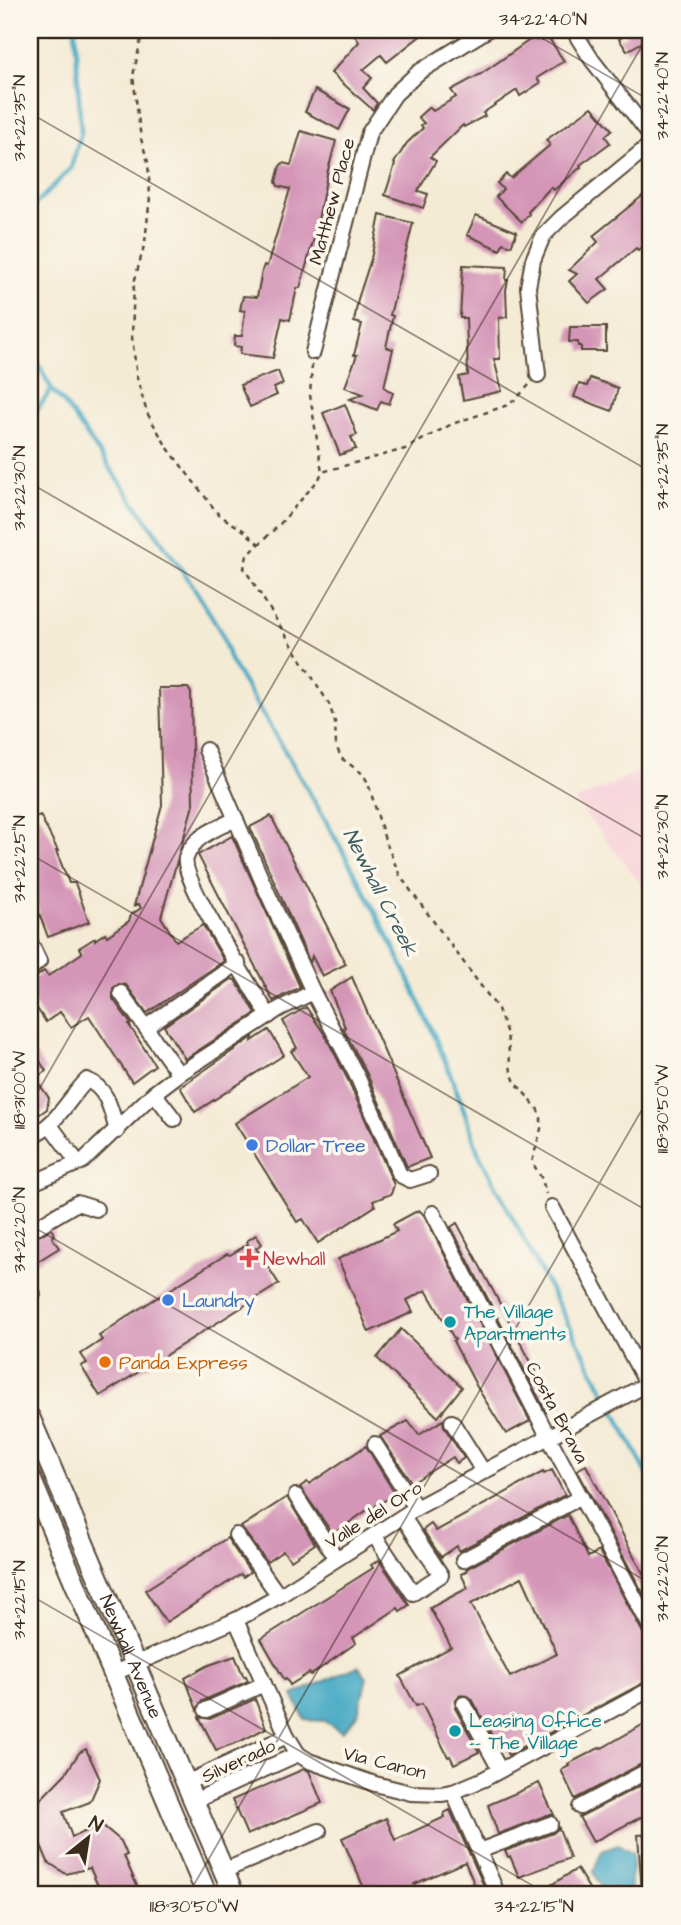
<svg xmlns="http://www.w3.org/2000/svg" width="681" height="1925" font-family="'Architects Daughter',sans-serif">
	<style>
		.built { fill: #f6cfd9 }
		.water { fill: #44a9c4; stroke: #406a71; stroke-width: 2 }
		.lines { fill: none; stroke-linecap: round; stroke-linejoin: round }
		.stream { stroke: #44a9c4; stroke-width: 4.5 }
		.building { fill: #d495b7; fill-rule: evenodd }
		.minor-casing { stroke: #574739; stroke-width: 18 }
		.major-casing { stroke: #574739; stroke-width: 23 }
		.path { stroke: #574739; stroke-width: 2.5; stroke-dasharray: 5 5; stroke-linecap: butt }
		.minor { stroke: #fff; stroke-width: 14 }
		.major { stroke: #fff; stroke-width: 19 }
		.ticks { fill: none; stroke: #3b2a1e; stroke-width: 2; stroke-opacity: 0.45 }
		.shop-dot { fill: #3f7fe0; stroke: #fbf7ec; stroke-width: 2.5 }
		.health-dot { fill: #e0444e; stroke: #fbf7ec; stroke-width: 2.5 }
		.culture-dot { fill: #0f9aa8; stroke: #fbf7ec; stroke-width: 2.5 }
		.food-dot { fill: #e8710a; stroke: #fbf7ec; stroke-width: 2.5 }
		.labels { text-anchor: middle; stroke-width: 7; stroke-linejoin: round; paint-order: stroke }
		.street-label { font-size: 19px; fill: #3b2a1e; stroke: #fbf7ec }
		.shop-label { font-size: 19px; fill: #366cbe; stroke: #fbf7ec; text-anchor: start }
		.health-label { font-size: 19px; fill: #be3a42; stroke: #fbf7ec; text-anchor: start }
		.culture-label { font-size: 19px; fill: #0d838f; stroke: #fbf7ec; text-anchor: start }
		.food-label { font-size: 19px; fill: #c56008; stroke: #fbf7ec; text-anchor: start }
		.water-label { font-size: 21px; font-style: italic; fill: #3f5d60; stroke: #fbf7ec }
		.neatline { fill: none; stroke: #3b2a1e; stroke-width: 2.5 }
		.ticks-label { font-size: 18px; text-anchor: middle; fill: #3b2a1e }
	</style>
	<rect width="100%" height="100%" fill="#fbf7ec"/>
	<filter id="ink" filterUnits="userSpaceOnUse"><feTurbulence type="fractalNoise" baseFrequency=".0143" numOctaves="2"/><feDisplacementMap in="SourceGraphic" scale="14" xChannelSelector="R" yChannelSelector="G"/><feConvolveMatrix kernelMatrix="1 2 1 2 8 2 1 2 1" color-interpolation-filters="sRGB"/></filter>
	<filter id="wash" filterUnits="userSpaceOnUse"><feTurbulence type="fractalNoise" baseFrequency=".00686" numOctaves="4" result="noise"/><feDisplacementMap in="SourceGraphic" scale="28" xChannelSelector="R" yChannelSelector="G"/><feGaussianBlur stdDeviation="1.57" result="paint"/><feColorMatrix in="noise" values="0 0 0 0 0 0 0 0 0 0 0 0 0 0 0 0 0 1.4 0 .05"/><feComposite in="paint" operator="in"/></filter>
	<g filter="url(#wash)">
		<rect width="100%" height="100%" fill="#f4ebd5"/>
		<!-- built -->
		<polygon class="built" points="651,761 651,896 575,801 617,782 642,769"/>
		<!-- water -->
		<g class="water">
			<polygon points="358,1666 367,1677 358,1714 342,1732 324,1721 305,1720 293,1695"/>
			<polygon points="618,1845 633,1854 630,1895 605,1895 593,1872 602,1851"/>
		</g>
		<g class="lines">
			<!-- stream -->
			<g class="stream">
				<polyline points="30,210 71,168 81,133 75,30"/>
				<path d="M 30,348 L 52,390 L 64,403 L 191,583 L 221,632 L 230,660 C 325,817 422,976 478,1152 L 651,1481"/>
				<polyline points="30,420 51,390"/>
			</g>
		</g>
		<g id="blocks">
			<!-- building -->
			<g class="building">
				<polygon points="351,30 428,30 387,62 381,55 363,70 372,78 363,88 377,103 373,110 331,73 359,42"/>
				<polygon points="623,30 651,30 651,37 627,51 619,39 626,35"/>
				<polygon points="534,37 536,40 539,38 541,41 548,37 564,61 537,78 540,83 520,96 517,90 483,113 485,116 464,127 463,125 430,157 436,161 418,191 428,194 423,208 385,195 395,164 394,163 407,143 423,128 421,125 424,123 418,117 429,107 433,111 456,97 451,90 481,74"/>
				<polygon points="315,90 350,109 339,130 305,112"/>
				<polygon points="592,107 612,130 605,136 610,143 580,165 581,167 554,190 551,187 528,212 529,214 522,222 496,197 503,189 497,183 506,174 511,178 550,145 546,140"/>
				<polygon points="301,131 336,141 327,174 316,231 300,288 297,288 290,320 282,318 273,358 240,354 241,347 234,346 235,336 242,336 245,311 240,310 243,296 257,297 262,271 264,265 267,266 290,189 278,186 276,182 280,166 283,163 291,165"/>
				<polygon points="651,189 651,239 638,250 636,248 599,279 608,289 589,303 569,281 577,274 569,270 598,242 593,236"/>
				<polygon points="380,215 413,223 390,315 393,316 386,347 393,349 384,387 393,393 389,404 381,401 377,410 350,399 363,394 345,387 357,355 354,355 362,324 354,322 358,299 371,259"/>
				<polygon points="476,215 517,232 511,246 503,243 500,250 467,235"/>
				<polygon points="463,265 507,267 506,280 508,280 506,290 507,317 499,318 500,359 494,359 502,391 463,400 459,377 468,375 466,318 460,318"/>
				<polygon points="570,327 606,327 606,351 581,351 581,346 578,346 578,342 569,342"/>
				<polygon points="278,371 283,384 274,388 277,395 250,407 240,385"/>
				<polygon points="590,378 618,388 612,411 574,397 579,384 587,386"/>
				<polygon points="345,404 357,435 351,437 356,449 340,455 323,413"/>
				<polygon points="159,688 188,688 191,693 193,805 161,917 176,941 203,925 224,961 147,1013 126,985 119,984 113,988 113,999 131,1024 129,1025 155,1065 132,1082 89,1016 71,1027 60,1012 46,1022 30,998 30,982 44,971 48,976 82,953 79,948 95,938 95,940 105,933 107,936 129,921 131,915 141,908 139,904 134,906 162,805"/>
				<polygon points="40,815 58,851 56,851 69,883 75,883 89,922 48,937 30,889 30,820"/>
				<polygon points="271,816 346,964 322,976 312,956 310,963 250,827"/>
				<polygon points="232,836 300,987 273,1001 198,855"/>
				<polygon points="352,977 430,1158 407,1167 367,1074 343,1028 345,1027 330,991"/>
				<polygon points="232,979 235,980 256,1013 185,1059 164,1026"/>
				<polygon points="306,1007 325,1035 349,1082 394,1185 391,1194 373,1201 375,1206 318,1243 303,1219 297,1222 235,1123 308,1077 291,1051 297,1048 283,1021"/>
				<polygon points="269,1030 284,1055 195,1112 180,1087 253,1037 252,1041"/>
				<polygon points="30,1045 46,1071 35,1078 49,1098 47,1109 30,1121"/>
				<polygon points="419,1210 424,1215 530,1421 506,1434 477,1387 453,1341 455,1340 426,1290 407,1300 413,1312 369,1332 338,1259 397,1231 393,1224"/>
				<polygon points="457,1223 555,1407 546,1412 451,1227"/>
				<polygon points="51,1229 55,1235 52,1237 59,1248 30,1266 30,1241"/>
				<polygon points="256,1235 262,1244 256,1248 279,1284 100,1396 81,1366 87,1363 81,1354 102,1340 99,1336 131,1314 227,1254 230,1255 248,1244 247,1241"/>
				<polygon points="401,1329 462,1387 438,1417 377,1358"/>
				<polygon points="443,1420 444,1427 464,1458 457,1463 453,1457 412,1483 380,1436 408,1421 419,1435"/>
				<polygon points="366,1446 395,1494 371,1509 370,1508 333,1534 300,1487 307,1482 309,1484"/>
				<polygon points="586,1465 651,1588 651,1608 577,1470"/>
				<polygon points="552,1470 565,1495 459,1551 457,1546 441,1557 423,1530 431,1524 436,1531 543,1472 544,1474"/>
				<polygon points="287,1497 315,1544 291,1560 283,1551 267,1562 241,1527"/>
				<path d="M 568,1515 L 588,1557 L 599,1551 L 643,1633 L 651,1638 L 651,1679 L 508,1755 L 500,1741 L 496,1743 L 472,1699 L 468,1696 L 460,1695 L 456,1700 L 455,1708 L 479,1752 L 454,1764 L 450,1756 L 448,1757 L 422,1704 L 416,1706 L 400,1676 L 451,1647 L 430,1608 L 468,1588 L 461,1574 L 467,1571 L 466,1569 ZM 522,1577 L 557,1654 L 510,1677 L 471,1604 Z"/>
				<polygon points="227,1538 250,1572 243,1577 241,1574 166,1622 145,1590"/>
				<polygon points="379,1560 409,1605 400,1611 398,1608 353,1638 356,1643 311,1675 309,1673 290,1685 286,1678 284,1679 261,1639 373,1568 371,1565"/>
				<polygon points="235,1656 244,1677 246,1676 248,1681 202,1701 197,1710 185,1678 209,1665"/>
				<polygon points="255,1699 266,1728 241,1741 216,1750 199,1717 210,1719"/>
				<polygon points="651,1720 651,1759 575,1799 561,1770 569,1766 568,1764 601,1747 602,1748"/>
				<polygon points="86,1749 100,1779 90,1802 63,1812 72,1837 102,1825 121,1841 127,1855 124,1856 141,1895 102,1895 90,1868 66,1874 48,1862 30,1819 34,1806 66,1773 79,1753"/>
				<polygon points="304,1769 309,1771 322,1803 247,1835 232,1800"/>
				<polygon points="651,1780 651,1812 593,1842 579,1817"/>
				<polygon points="539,1783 554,1815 547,1815 498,1834 488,1805"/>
				<polygon points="450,1810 488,1895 479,1895 465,1862 414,1884 417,1892 410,1895 367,1895 342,1838 386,1818 395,1840 445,1817 444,1813"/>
				<polygon points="559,1828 570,1858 519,1877 510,1856 508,1857 505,1851 553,1833"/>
				<polygon points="651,1834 651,1893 642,1894 638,1835"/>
				<polygon points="577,1869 593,1895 535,1895"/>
			</g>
		</g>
	</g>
	<g filter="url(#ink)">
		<use href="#blocks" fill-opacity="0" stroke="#574739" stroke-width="2"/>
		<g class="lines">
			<!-- minor casing -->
			<g class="minor-casing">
				<g id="minor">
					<polyline points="573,30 592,60 651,136"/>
					<polyline points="313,352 369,133 395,94 419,72 487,30"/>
					<polyline points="538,375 528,287 533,260 543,236 561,218 651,144"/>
					<polyline points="206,750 263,883 313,992"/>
					<path d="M 236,819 C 217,828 193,836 186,858 C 180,879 254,991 269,1016"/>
					<polyline points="30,942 39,961 30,969"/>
					<polyline points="121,993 179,1074 279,1009 313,992 358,1078 400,1175 410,1180 429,1174"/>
					<polyline points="146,1027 238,963"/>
					<polyline points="154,1093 174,1119"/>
					<polyline points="50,1125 78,1163"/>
					<path d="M 30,1136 C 56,1127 68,1099 87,1080 C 108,1089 111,1110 117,1131"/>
					<polyline points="30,1184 83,1161 154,1093 179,1074"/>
					<polyline points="552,1207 647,1384"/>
					<polyline points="433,1213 548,1436 651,1628"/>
					<polyline points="30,1231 77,1203 96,1209"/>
					<polyline points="30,1293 33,1294"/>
					<polyline points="452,1422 483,1471"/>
					<polyline points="375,1444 416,1508"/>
					<polyline points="296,1496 336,1558"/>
					<polyline points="236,1535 279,1596"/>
					<polyline points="374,1535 413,1593 441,1575 403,1517"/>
					<polyline points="463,1560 581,1497"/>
					<polyline points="236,1620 287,1736 298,1754 309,1761 375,1784 411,1793 441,1794 453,1792 484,1779 651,1689"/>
					<polyline points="112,1674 236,1620 279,1596 416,1508 651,1382"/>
					<polyline points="464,1704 500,1770"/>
					<polyline points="206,1710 264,1684"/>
					<polyline points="186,1783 287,1736"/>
					<polyline points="453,1792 498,1895"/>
					<polyline points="194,1801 298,1754"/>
					<polyline points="580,1807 651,1769"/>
					<polyline points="479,1851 550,1824"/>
					<polyline points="223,1871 319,1831"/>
				</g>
			</g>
			<!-- major casing -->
			<g class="major-casing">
				<g id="major">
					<path id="s1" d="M 30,1418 L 234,1895"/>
					<polyline points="30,1477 207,1895"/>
				</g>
			</g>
			<!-- path -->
			<g class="path">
				<polyline points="143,30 133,76 141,139 148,162 150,197 145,242 134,283 132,337 137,378 147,413 167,447 219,515 243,530 259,544"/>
				<polyline points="312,365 310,395 322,472"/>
				<polyline points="529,385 516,399 505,406 452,424 405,449 322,472 319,479 280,524 247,556 244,568 329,704 335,722 336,745 341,758 363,774 368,783 385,840 400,876 498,1009 507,1034 511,1072 515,1082 537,1108 541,1118 541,1129 532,1162 542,1179 546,1194"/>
			</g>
			<!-- minor -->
			<use href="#minor" class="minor"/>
			<!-- major -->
			<use href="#major" class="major"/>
		</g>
	</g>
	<!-- ticks -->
	<path class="ticks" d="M 528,30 L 651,101M 30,41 L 36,30M 30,113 L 651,472M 30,483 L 651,842M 30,854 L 651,1213M 30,1105 L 651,30M 30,1225 L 651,1584M 30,1595 L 549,1895M 188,1895 L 651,1094"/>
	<!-- markers -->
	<g class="shop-dot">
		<circle cx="252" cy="1145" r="7"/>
		<circle cx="168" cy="1300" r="7"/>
	</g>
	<path class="health-dot" d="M245.5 1247.5h7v7h7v7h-7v7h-7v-7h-7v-7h7z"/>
	<g class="culture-dot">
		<circle cx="450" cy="1322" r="7"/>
		<circle cx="455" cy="1731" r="7"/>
	</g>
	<circle class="food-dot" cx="105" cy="1362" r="7"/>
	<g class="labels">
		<!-- street labels -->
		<g class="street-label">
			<text transform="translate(331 201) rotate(-75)" y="7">Matthew Place</text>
			<text transform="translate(558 1412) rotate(62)" y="7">Costa Brava</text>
			<text transform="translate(373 1514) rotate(-32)" y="7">Valle del Oro</text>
			<text dy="7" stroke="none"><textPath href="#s1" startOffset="259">Newhall Avenue</textPath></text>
			<text transform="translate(238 1760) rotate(-25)" y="7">Silverado</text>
			<text transform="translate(385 1762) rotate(14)" y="7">Via Canon</text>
		</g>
		<!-- shop labels -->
		<g class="shop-label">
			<text x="266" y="1152">Dollar Tree</text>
			<text x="182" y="1307">Laundry</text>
		</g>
		<!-- health labels -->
		<g class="health-label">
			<text x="263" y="1265">Newhall</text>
		</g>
		<!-- culture labels -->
		<g class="culture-label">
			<text x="464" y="1318">The Village<tspan x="464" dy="22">Apartments</tspan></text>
			<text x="469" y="1727">Leasing Office<tspan x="469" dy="22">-- The Village</tspan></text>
		</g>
		<!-- food labels -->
		<g class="food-label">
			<text x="119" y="1369">Panda Express</text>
		</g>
		<!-- water labels -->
		<g class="water-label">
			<text transform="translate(381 892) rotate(63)" y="7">Newhall Creek</text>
		</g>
	</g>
	<!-- margin -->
	<rect width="681" height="1925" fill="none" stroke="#fbf7ec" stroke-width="77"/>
	<!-- north arrow -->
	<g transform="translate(88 1838) rotate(30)" stroke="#fbf7ec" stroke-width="5" paint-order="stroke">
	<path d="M0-5L12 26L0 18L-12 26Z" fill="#3b2a1e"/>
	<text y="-10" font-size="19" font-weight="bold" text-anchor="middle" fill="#3b2a1e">N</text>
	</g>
	<rect x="38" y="38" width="604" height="1848" class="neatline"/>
	<g class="ticks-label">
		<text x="543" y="25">34°22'40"N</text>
		<text transform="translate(662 96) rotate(-90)" y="6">34°22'40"N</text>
		<text transform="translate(19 118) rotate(-90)" y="6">34°22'35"N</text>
		<text transform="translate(662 467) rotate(-90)" y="6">34°22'35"N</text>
		<text transform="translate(19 488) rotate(-90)" y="6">34°22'30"N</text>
		<text transform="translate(662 837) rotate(-90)" y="6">34°22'30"N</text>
		<text transform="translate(19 859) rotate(-90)" y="6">34°22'25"N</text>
		<text transform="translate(19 1090) rotate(-90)" y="6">118°31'00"W</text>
		<text transform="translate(662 1109) rotate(-90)" y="6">118°30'50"W</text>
		<text transform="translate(19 1230) rotate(-90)" y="6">34°22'20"N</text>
		<text transform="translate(662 1579) rotate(-90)" y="6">34°22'20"N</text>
		<text transform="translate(19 1600) rotate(-90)" y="6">34°22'15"N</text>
		<text x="194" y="1912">118°30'50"W</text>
		<text x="534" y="1912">34°22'15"N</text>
	</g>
</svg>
